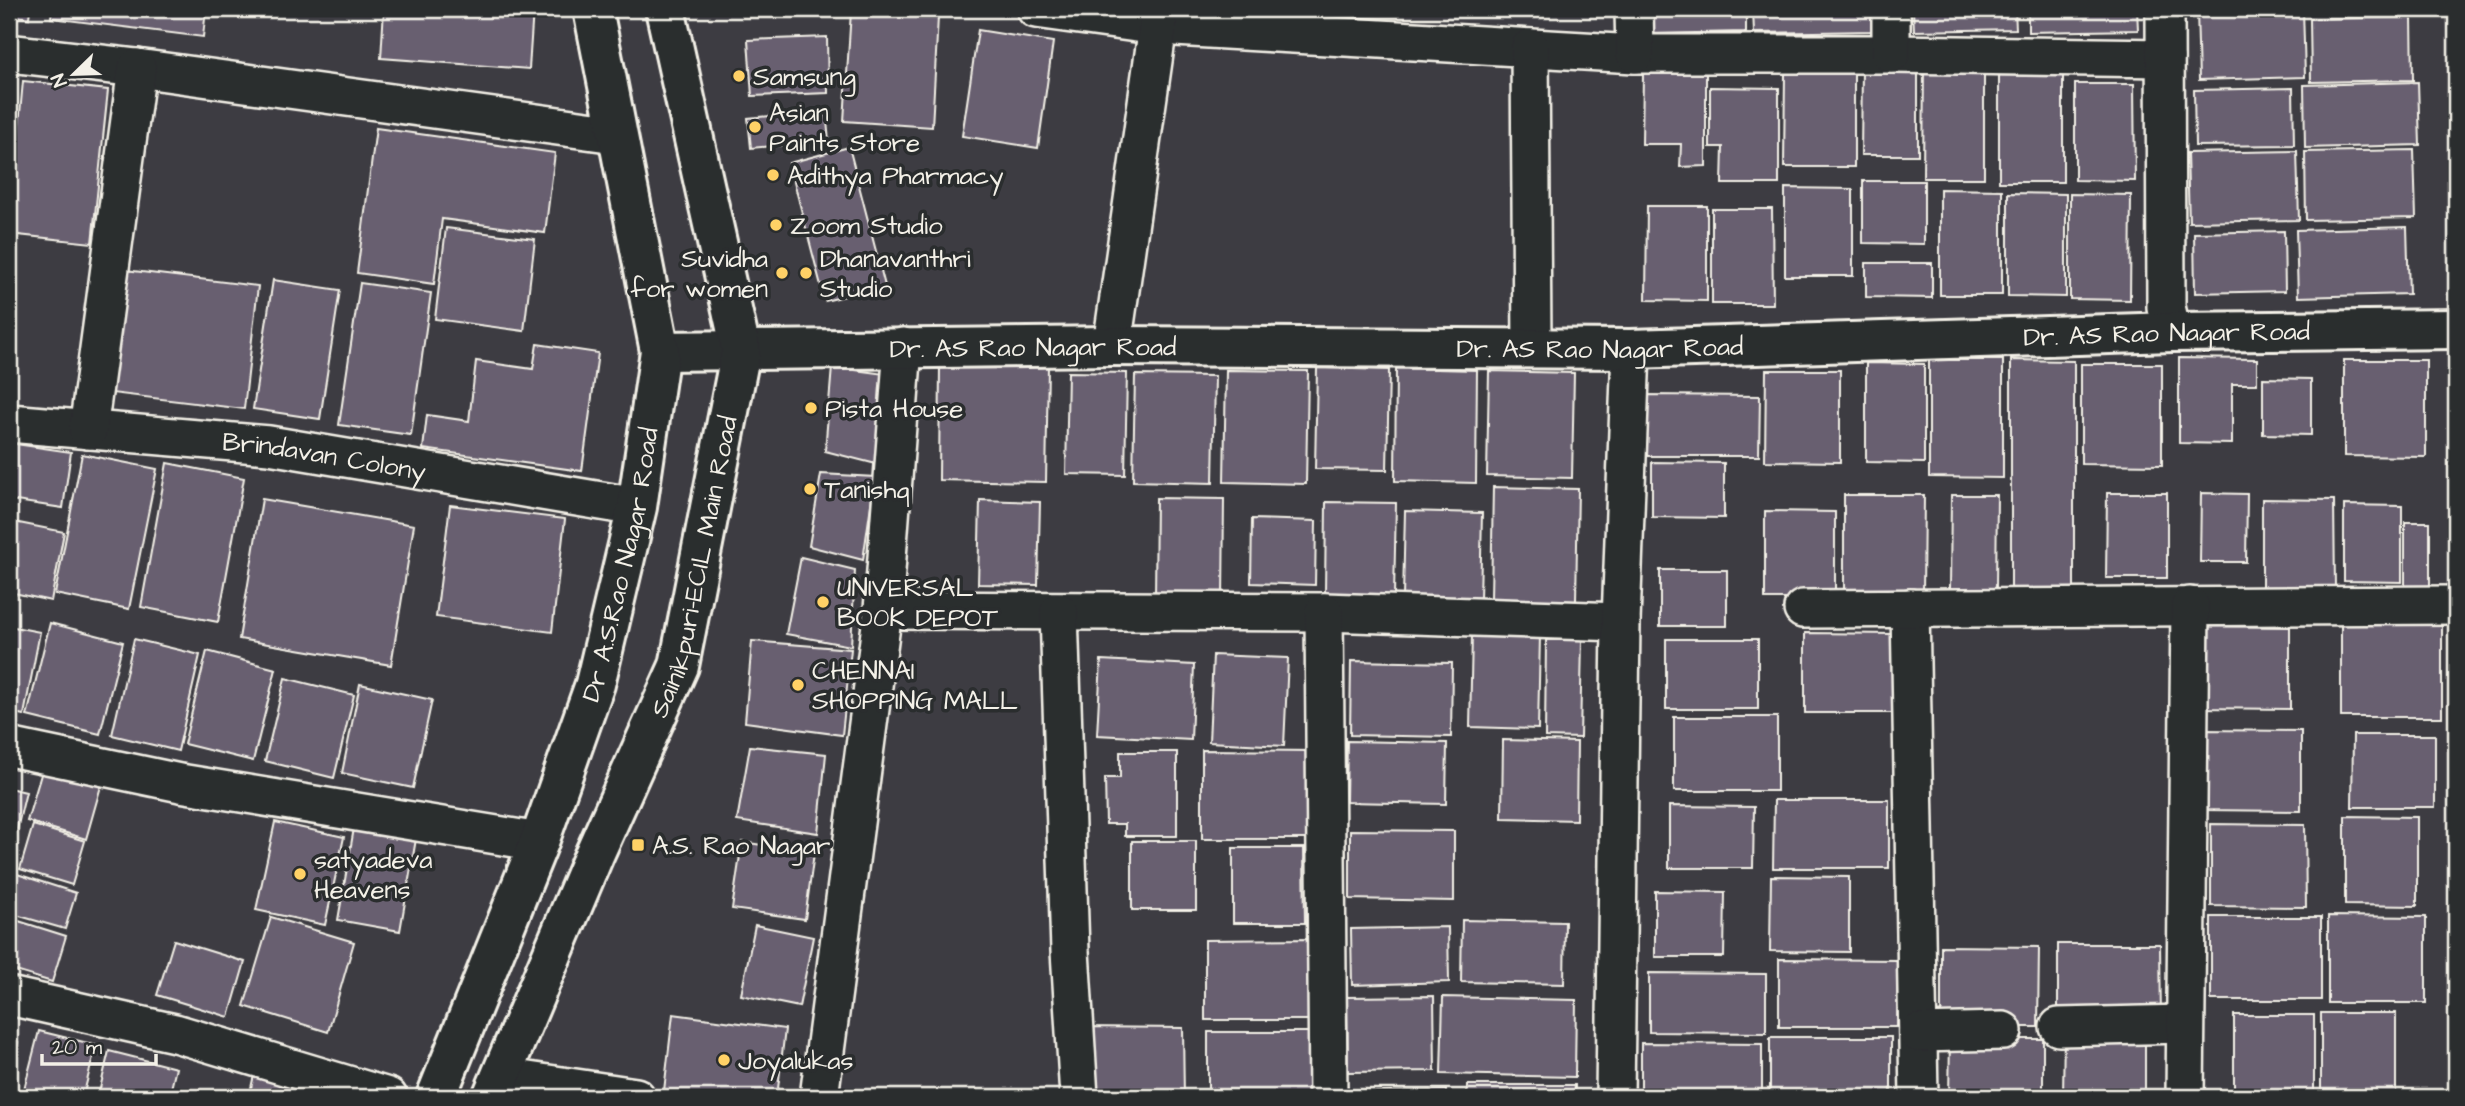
<svg xmlns="http://www.w3.org/2000/svg" width="2465" height="1106" font-family="'Architects Daughter',sans-serif">
	<style>
		.building { fill: #685f70; stroke: #f4f1e8; stroke-width: 2 }
		.lines { fill: none; stroke-linecap: round; stroke-linejoin: round }
		.street-casing { stroke: #f4f1e8; stroke-width: 42 }
		.secondary-casing { stroke: #f4f1e8; stroke-width: 44 }
		.street { stroke: #2a2d2e; stroke-width: 37 }
		.secondary { stroke: #2a2d2e; stroke-width: 38 }
		.poi-dot { fill: #ffd166; stroke: #2a2d2e; stroke-width: 2.5 }
		.labels { text-anchor: middle; stroke-width: 7; stroke-linejoin: round; paint-order: stroke }
		.poi-label { font-size: 26px; fill: #f4f1e8; stroke: #2a2d2e; text-anchor: start }
		.street-label { font-size: 26px; fill: #f4f1e8; stroke: #2a2d2e }
	</style>
	<rect width="100%" height="100%" fill="#3d3c42"/>
	<filter id="ink" filterUnits="userSpaceOnUse"><feTurbulence type="fractalNoise" baseFrequency=".0143" numOctaves="2"/><feDisplacementMap in="SourceGraphic" scale="14" xChannelSelector="R" yChannelSelector="G"/><feConvolveMatrix kernelMatrix="1 2 1 2 8 2 1 2 1" color-interpolation-filters="sRGB"/></filter>
	<g filter="url(#ink)">
		<!-- building -->
		<g class="building">
			<polygon points="9,9 30,9 29,18 9,15"/>
			<polygon points="52,9 206,9 203,37 51,18"/>
			<polygon points="384,9 533,9 529,69 381,58"/>
			<polygon points="1645,9 1746,9 1746,32 1646,34"/>
			<polygon points="1753,9 1874,9 1874,31 1754,33"/>
			<polygon points="1913,9 2015,9 2016,29 1914,31"/>
			<polygon points="2028,9 2137,9 2138,30 2028,32"/>
			<polygon points="2303,9 2305,77 2199,80 2197,10"/>
			<polygon points="851,11 938,17 932,127 844,121"/>
			<polygon points="2412,17 2413,80 2311,82 2310,19"/>
			<polygon points="978,30 1053,42 1038,148 962,136"/>
			<polygon points="827,37 828,93 752,96 748,40"/>
			<polygon points="1924,65 1984,65 1984,178 1923,178"/>
			<polygon points="1862,69 1918,69 1918,155 1861,155"/>
			<polygon points="1785,73 1854,73 1854,167 1784,167"/>
			<polygon points="1643,74 1706,74 1706,166 1680,167 1681,144 1642,144"/>
			<polygon points="1999,75 2063,76 2063,182 1999,182"/>
			<polygon points="23,81 108,90 92,243 9,234"/>
			<polygon points="2418,82 2420,145 2305,148 2304,85"/>
			<polygon points="2075,84 2134,84 2135,181 2075,180"/>
			<polygon points="1710,87 1779,88 1779,184 1722,184 1723,147 1710,147"/>
			<polygon points="2293,88 2294,145 2195,146 2194,90"/>
			<polygon points="826,111 829,141 751,148 748,118"/>
			<polygon points="376,128 555,153 545,233 442,219 434,284 357,273"/>
			<polygon points="849,147 885,286 825,301 789,163"/>
			<polygon points="2414,150 2416,218 2306,220 2305,152"/>
			<polygon points="2297,151 2299,220 2189,222 2187,153"/>
			<polygon points="1863,181 1924,181 1924,244 1863,243"/>
			<polygon points="1785,188 1853,189 1853,276 1785,276"/>
			<polygon points="1940,189 2002,190 2002,295 1940,295"/>
			<polygon points="2008,193 2066,194 2066,297 2008,296"/>
			<polygon points="2070,194 2131,195 2130,300 2070,299"/>
			<polygon points="1647,206 1707,206 1707,301 1646,300"/>
			<polygon points="1712,209 1772,209 1773,304 1712,304"/>
			<polygon points="2407,227 2409,294 2298,297 2296,230"/>
			<polygon points="446,228 535,239 524,331 435,319"/>
			<polygon points="2284,231 2285,291 2195,293 2194,233"/>
			<polygon points="1866,263 1932,263 1932,298 1866,297"/>
			<polygon points="125,270 258,286 244,409 111,393"/>
			<polygon points="273,280 340,290 320,419 253,409"/>
			<polygon points="360,283 431,293 411,435 339,425"/>
			<polygon points="537,344 598,353 582,471 423,449 427,415 469,421 476,361 533,369"/>
			<polygon points="2179,358 2257,359 2257,384 2232,384 2232,444 2179,443"/>
			<polygon points="1929,360 2003,360 2003,478 1929,477"/>
			<polygon points="2011,360 2074,361 2074,590 2011,590"/>
			<polygon points="2344,360 2426,360 2426,457 2344,456"/>
			<polygon points="1866,363 1924,364 1924,463 1866,462"/>
			<polygon points="940,364 1048,366 1046,482 939,480"/>
			<polygon points="2081,364 2162,364 2162,465 2081,464"/>
			<polygon points="832,367 885,374 876,464 825,451"/>
			<polygon points="1317,368 1389,370 1387,470 1315,469"/>
			<polygon points="1396,368 1477,370 1476,483 1395,481"/>
			<polygon points="1226,370 1308,371 1306,484 1224,482"/>
			<polygon points="1766,370 1840,370 1840,462 1765,461"/>
			<polygon points="1489,371 1574,373 1572,478 1487,476"/>
			<polygon points="1068,372 1127,373 1125,475 1066,474"/>
			<polygon points="1135,375 1215,376 1213,483 1133,481"/>
			<polygon points="2263,378 2311,379 2311,435 2263,434"/>
			<polygon points="1645,395 1760,396 1759,456 1645,456"/>
			<polygon points="9,443 71,452 63,508 9,500"/>
			<polygon points="82,454 157,469 129,609 55,594"/>
			<polygon points="1652,462 1724,463 1724,518 1652,517"/>
			<polygon points="167,463 244,478 218,622 141,607"/>
			<polygon points="821,474 875,477 863,560 809,546"/>
			<polygon points="1493,487 1578,489 1576,601 1491,599"/>
			<polygon points="2107,493 2167,493 2167,578 2106,578"/>
			<polygon points="2201,493 2247,494 2246,562 2200,562"/>
			<polygon points="1844,495 1924,495 1923,596 1844,595"/>
			<polygon points="1951,495 1997,495 1996,589 1950,588"/>
			<polygon points="1156,498 1224,499 1223,600 1155,599"/>
			<polygon points="262,499 414,525 391,665 239,639"/>
			<polygon points="2262,499 2334,500 2335,589 2262,588"/>
			<polygon points="980,500 1040,502 1038,585 978,584"/>
			<polygon points="1326,502 1396,503 1394,595 1325,594"/>
			<polygon points="450,505 565,519 552,632 436,617"/>
			<polygon points="2344,505 2402,506 2402,582 2344,581"/>
			<polygon points="1405,511 1482,513 1480,599 1403,598"/>
			<polygon points="1765,511 1835,512 1835,599 1765,599"/>
			<polygon points="1252,519 1316,521 1315,585 1251,583"/>
			<polygon points="9,521 64,532 51,601 9,592"/>
			<rect x="2405" y="522" width="25" height="68"/>
			<polygon points="801,557 855,570 851,646 786,634"/>
			<rect x="1660" y="570" width="67" height="56"/>
			<polygon points="50,623 123,642 100,734 27,716"/>
			<polygon points="2341,623 2442,624 2442,717 2341,717"/>
			<polygon points="9,626 40,632 24,715 9,712"/>
			<polygon points="2198,626 2290,627 2290,709 2198,708"/>
			<polygon points="1805,633 1894,634 1893,713 1805,713"/>
			<polygon points="1472,634 1540,635 1538,729 1470,727"/>
			<polygon points="134,639 200,655 178,751 112,735"/>
			<rect x="1666" y="639" width="92" height="70"/>
			<polygon points="1546,640 1582,640 1580,738 1545,737"/>
			<polygon points="752,641 851,649 842,735 745,722"/>
			<polygon points="207,651 276,669 253,761 184,744"/>
			<polygon points="1213,655 1288,658 1284,746 1209,742"/>
			<polygon points="1101,660 1194,665 1191,740 1097,735"/>
			<polygon points="1351,661 1452,663 1451,737 1350,735"/>
			<polygon points="285,678 354,695 334,778 265,761"/>
			<polygon points="360,684 432,700 413,788 342,773"/>
			<rect x="1674" y="717" width="103" height="74"/>
			<polygon points="2203,730 2301,731 2301,811 2202,810"/>
			<polygon points="2353,735 2435,735 2435,807 2352,807"/>
			<polygon points="1503,740 1577,742 1576,820 1502,818"/>
			<polygon points="1347,741 1447,743 1446,804 1346,802"/>
			<polygon points="750,746 826,754 818,833 737,821"/>
			<polygon points="1202,750 1313,751 1313,839 1202,839"/>
			<polygon points="1120,752 1177,752 1177,836 1125,836 1125,824 1106,824 1105,778 1120,778"/>
			<polygon points="45,761 103,779 86,839 27,821"/>
			<polygon points="9,788 26,792 9,862"/>
			<polygon points="1774,800 1889,800 1889,868 1773,868"/>
			<polygon points="1669,806 1754,807 1753,868 1669,868"/>
			<polygon points="2345,816 2417,817 2417,906 2345,905"/>
			<polygon points="275,822 344,837 325,925 256,910"/>
			<polygon points="2211,824 2305,825 2306,907 2211,906"/>
			<polygon points="33,825 85,841 72,885 20,869"/>
			<polygon points="354,828 416,839 400,931 338,920"/>
			<polygon points="1350,830 1454,831 1454,901 1350,899"/>
			<rect x="1132" y="841" width="64" height="69"/>
			<polygon points="742,842 814,853 805,919 732,909"/>
			<polygon points="1233,848 1304,848 1305,923 1233,923"/>
			<polygon points="17,874 76,893 65,929 9,913 9,901"/>
			<polygon points="1771,876 1849,877 1849,952 1770,951"/>
			<polygon points="1655,891 1725,892 1724,957 1655,957"/>
			<polygon points="2328,916 2426,917 2426,1003 2328,1003"/>
			<polygon points="271,917 354,942 328,1032 244,1006"/>
			<rect x="2211" y="917" width="110" height="83"/>
			<polygon points="9,918 66,936 52,982 9,969"/>
			<polygon points="1462,920 1565,922 1564,984 1461,982"/>
			<polygon points="755,925 813,937 799,1007 741,995"/>
			<polygon points="1448,927 1449,982 1352,985 1351,929"/>
			<polygon points="1313,939 1313,1020 1205,1020 1205,940"/>
			<polygon points="174,940 245,962 229,1017 157,995"/>
			<polygon points="2058,944 2160,944 2161,1019 2058,1019"/>
			<polygon points="1941,946 2039,947 2038,1027 1941,1027"/>
			<polygon points="1779,959 1898,960 1897,1027 1779,1027"/>
			<polygon points="1649,973 1766,974 1766,1033 1649,1032"/>
			<polygon points="1434,996 1435,1071 1348,1072 1347,997"/>
			<polygon points="1443,997 1576,1000 1575,1077 1441,1074"/>
			<rect x="2321" y="1013" width="75" height="84"/>
			<polygon points="673,1014 785,1029 777,1097 712,1097 664,1091"/>
			<polygon points="2234,1015 2314,1015 2314,1094 2234,1093"/>
			<polygon points="1082,1027 1183,1028 1184,1097 1083,1097"/>
			<polygon points="39,1031 96,1045 83,1097 22,1097"/>
			<polygon points="2064,1031 2145,1032 2145,1097 2063,1097"/>
			<rect x="1208" y="1032" width="109" height="65"/>
			<rect x="1770" y="1037" width="121" height="60"/>
			<polygon points="1950,1039 2043,1039 2043,1097 1949,1097"/>
			<polygon points="9,1040 18,1042 9,1087"/>
			<polygon points="1641,1043 1762,1044 1762,1097 1641,1097"/>
			<polygon points="109,1051 176,1068 169,1097 98,1097"/>
			<polygon points="256,1066 302,1078 297,1097 249,1097"/>
			<rect x="1467" y="1085" width="108" height="12"/>
			<polygon points="1446,1090 1446,1097 1354,1097 1354,1093"/>
		</g>
		<g class="lines">
			<!-- street casing -->
			<g class="street-casing">
				<g id="street">
					<polyline points="1036,9 1158,26 1635,54 1891,54 2165,58"/>
					<polyline points="1634,9 1635,54"/>
					<polyline points="1891,9 1891,54"/>
					<polyline points="2165,9 2166,307 2172,332"/>
					<polyline points="1530,48 1532,348"/>
					<polyline points="9,53 137,68 616,134"/>
					<polyline points="1112,346 1158,26"/>
					<path id="s1" d="M 9,423 L 269,445 L 637,507"/>
					<polyline points="88,430 137,68"/>
					<polyline points="1910,608 1919,1097"/>
					<polyline points="1803,609 2456,605"/>
					<polyline points="883,610 1324,612 1621,622"/>
					<polyline points="1059,612 1070,951 1079,1097"/>
					<polyline points="1324,612 1328,1097"/>
					<polyline points="9,747 180,783 539,842"/>
					<polyline points="9,996 175,1033 388,1097"/>
					<polyline points="2059,1027 2185,1024"/>
					<polyline points="1918,1033 2003,1031"/>
					<polyline points="501,1077 636,1097"/>
					<polyline points="819,1097 883,610 903,347"/>
					<polyline points="1615,1097 1621,622 1631,349"/>
					<polyline points="2185,1097 2190,606"/>
				</g>
			</g>
			<!-- secondary casing -->
			<g class="secondary-casing">
				<g id="secondary">
					<path id="s2" d="M 660,351 L 1112,346 L 1631,349 L 2172,332 L 2456,329"/>
					<path id="s3" d="M 436,1097 L 539,842 L 595,684 L 637,507 L 660,351 L 593,9"/>
					<path id="s4" d="M 492,1097 L 594,855 L 679,666 L 741,350 L 665,9"/>
				</g>
			</g>
			<!-- street -->
			<use href="#street" class="street"/>
			<!-- secondary -->
			<use href="#secondary" class="secondary"/>
		</g>
	</g>
	<!-- markers -->
	<g class="poi-dot">
		<circle cx="739" cy="76" r="7"/>
		<circle cx="755" cy="127" r="7"/>
		<circle cx="773" cy="175" r="7"/>
		<circle cx="776" cy="225" r="7"/>
		<circle cx="782" cy="273" r="7"/>
		<circle cx="806" cy="273" r="7"/>
		<circle cx="811" cy="408" r="7"/>
		<circle cx="810" cy="489" r="7"/>
		<circle cx="823" cy="602" r="7"/>
		<circle cx="798" cy="685" r="7"/>
		<rect x="631" y="838" width="14" height="14" rx="3.5"/>
		<circle cx="300" cy="874" r="7"/>
		<circle cx="724" cy="1060" r="7"/>
	</g>
	<g class="labels">
		<!-- poi labels -->
		<g class="poi-label">
			<text x="753" y="85">Samsung</text>
			<text x="769" y="121">Asian<tspan x="769" dy="30">Paints Store</tspan></text>
			<text x="787" y="184">Adithya Pharmacy</text>
			<text x="790" y="234">Zoom Studio</text>
			<text x="768" y="267" text-anchor="end">Suvidha<tspan x="768" dy="30">for women</tspan></text>
			<text x="820" y="267">Dhanavanthri<tspan x="820" dy="30">Studio</tspan></text>
			<text x="825" y="417">Pista House</text>
			<text x="824" y="498">Tanishq</text>
			<text x="837" y="596">UNIVERSAL<tspan x="837" dy="30">BO0K DEPOT</tspan></text>
			<text x="812" y="679">CHENNAI<tspan x="812" dy="30">SHOPPING MALL</tspan></text>
			<text x="652" y="854">A.S. Rao Nagar</text>
			<text x="314" y="868">satyadeva<tspan x="314" dy="30">Heavens</tspan></text>
			<text x="738" y="1069">Joyalukas</text>
		</g>
		<!-- street labels -->
		<g class="street-label">
			<text dy="9" stroke="none"><textPath href="#s2" startOffset="1507">Dr. AS Rao Nagar Road</textPath></text>
			<text dy="9" stroke="none"><textPath href="#s2" startOffset="373">Dr. AS Rao Nagar Road</textPath></text>
			<text dy="9" stroke="none"><textPath href="#s2" startOffset="940">Dr. AS Rao Nagar Road</textPath></text>
			<text dy="9" stroke="none"><textPath href="#s1" startOffset="317">Brindavan Colony</textPath></text>
			<text dy="9" stroke="none"><textPath href="#s3" startOffset="565">Dr A.S.Rao Nagar Road</textPath></text>
			<text dy="9" stroke="none"><textPath href="#s4" startOffset="570">Sainikpuri-ECIL Main Road</textPath></text>
		</g>
	</g>
	<!-- margin -->
	<rect width="2465" height="1106" fill="none" stroke="#2a2d2e" stroke-width="35"/>
	<rect x="18" y="18" width="2430" height="1071" fill="none" stroke="#f4f1e8" stroke-width="2.5" filter="url(#ink)"/>
	<!-- north arrow -->
	<g transform="translate(74 74) rotate(247)" stroke="#2a2d2e" stroke-width="5" paint-order="stroke">
	<path d="M0-5L12 26L0 18L-12 26Z" fill="#f4f1e8"/>
	<text y="-10" font-size="19" font-weight="bold" text-anchor="middle" fill="#f4f1e8">N</text>
	</g>
	<!-- scale -->
	<path d="M42 1054v10h114v-10" fill="none" stroke="#f4f1e8" stroke-width="3.5"/>
	<text x="52" y="1054" font-size="21" fill="#f4f1e8" stroke="#2a2d2e" stroke-width="5" paint-order="stroke">20 m</text>
</svg>
